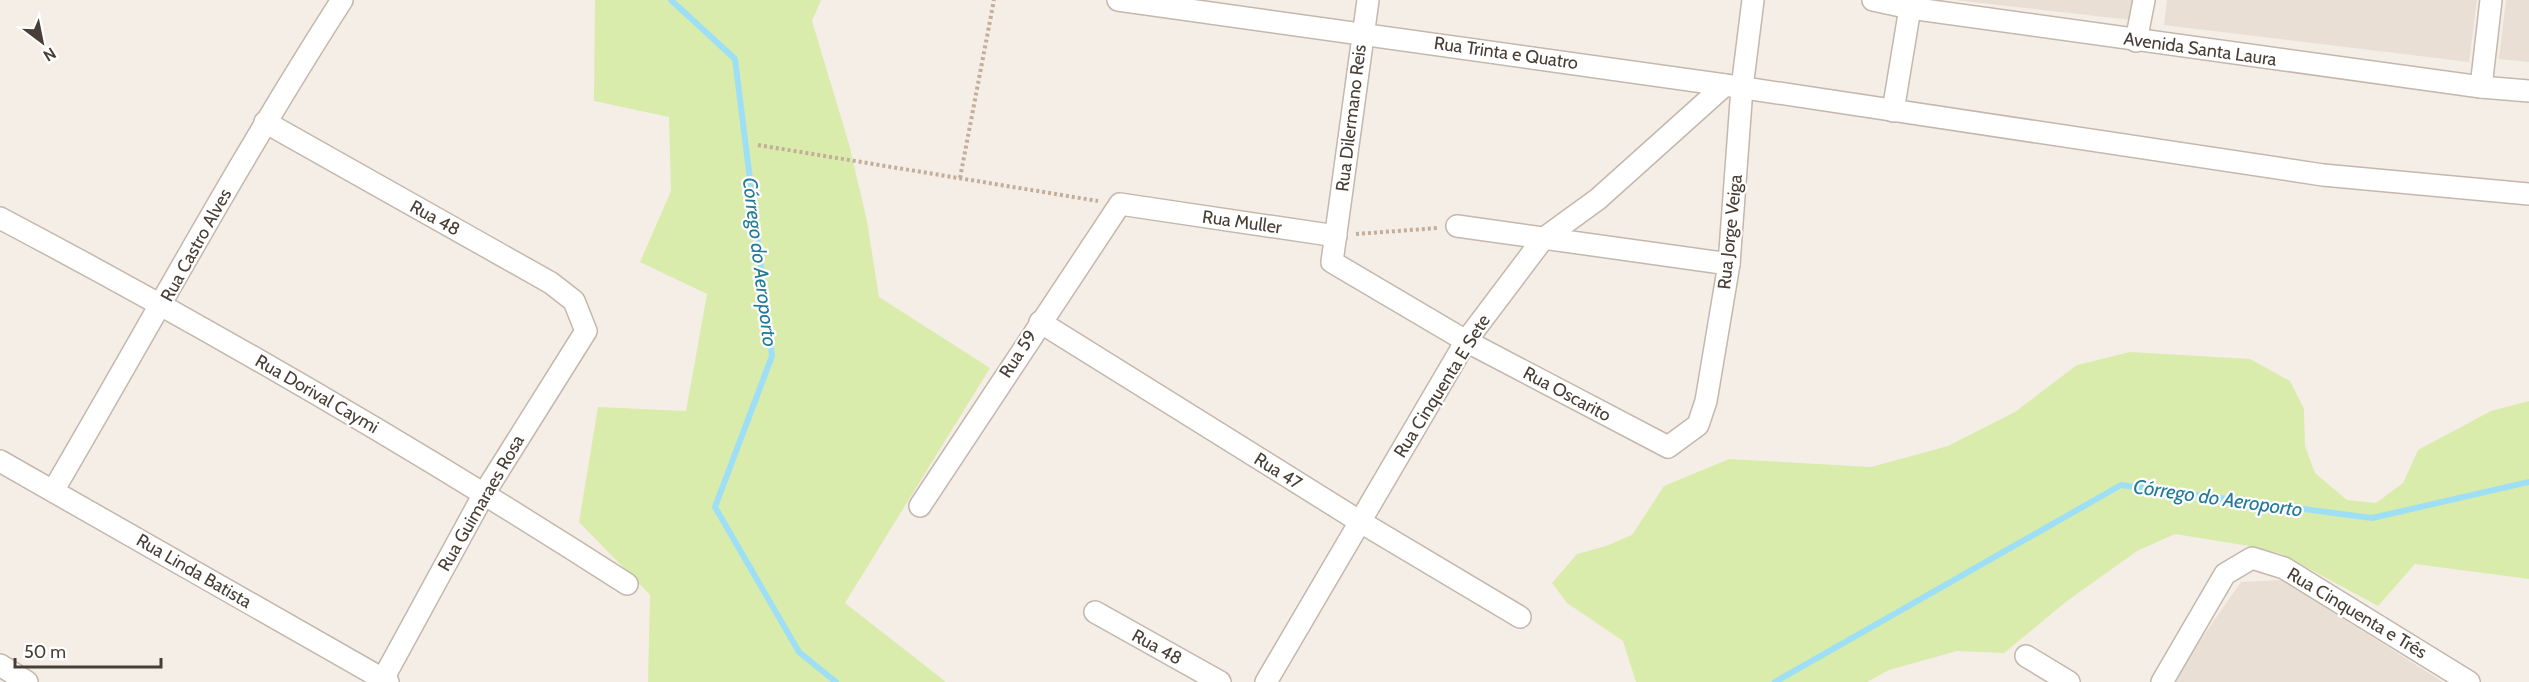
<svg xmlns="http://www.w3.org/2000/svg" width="2529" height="682" font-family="Cabin,sans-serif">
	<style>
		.residential { fill: #e9dfd4 }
		.grass { fill: #d9ecac }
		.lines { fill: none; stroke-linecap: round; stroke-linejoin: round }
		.stream { stroke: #9fdff6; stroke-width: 6 }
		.minor-casing { stroke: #c4b7ab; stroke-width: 24 }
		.path { stroke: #c4ae99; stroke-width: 4; stroke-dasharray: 3 3; stroke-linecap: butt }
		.minor { stroke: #fff; stroke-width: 21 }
		.labels { text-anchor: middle; stroke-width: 4.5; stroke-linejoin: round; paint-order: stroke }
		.street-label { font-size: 18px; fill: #483e35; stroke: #fff }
		.water-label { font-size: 20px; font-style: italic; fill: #227a9a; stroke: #fff }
	</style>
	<rect width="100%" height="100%" fill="#f5eee7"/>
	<!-- residential -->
	<g class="residential">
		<polygon points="1955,0 2142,0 2140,21"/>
		<polygon points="2167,0 2477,0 2469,62 2164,25"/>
		<polygon points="2506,0 2529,0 2529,62 2499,59"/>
		<polygon points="2282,580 2443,682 2171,682 2241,582"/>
	</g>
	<!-- grass -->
	<g class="grass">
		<polygon points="595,0 821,0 812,21 849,144 867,221 879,297 990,368 845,603 946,682 648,682 650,595 579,522 598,407 686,411 707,294 640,262 671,191 669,117 594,101"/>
		<polygon points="2130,352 2250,359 2290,381 2304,409 2305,446 2315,473 2347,500 2376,503 2403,483 2418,450 2491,411 2529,401 2529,579 2415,564 2378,606 2282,554 2249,546 2175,534 2137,551 2067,601 2004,653 1957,651 1889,670 1867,682 1636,682 1623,641 1567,603 1552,583 1577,554 1606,546 1632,535 1664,486 1729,459 1871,467 1948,446 2015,412 2077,365"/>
	</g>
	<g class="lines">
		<!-- stream -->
		<g class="stream">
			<polyline points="671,0 735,59 772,356 715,507 799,652 836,682"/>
			<polyline points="1775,682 2121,485 2372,518 2529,482"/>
		</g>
		<!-- minor casing -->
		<g class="minor-casing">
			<g id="minor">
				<polyline points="1118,0 1725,85 2323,175 2529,194"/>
				<polyline points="1368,0 1332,262 1466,341 1668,447 1698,425 1706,401 1729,264 1742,88 1753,0"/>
				<polyline points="1873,0 1910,8 2481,87 2529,91"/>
				<polyline points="2136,41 2144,0"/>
				<polyline points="2481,87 2491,0"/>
				<polyline points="1893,111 1910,8"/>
				<polyline points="265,122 551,283 574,301 586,331 485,492 383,679"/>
				<path d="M 0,218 C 214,331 423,453 627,584"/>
				<polyline points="1457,226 1729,264"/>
				<polyline points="1040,322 1359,521 1520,617"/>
				<polyline points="0,461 388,682"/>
				<path d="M 53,491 C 149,327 239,160 342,0"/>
				<polyline points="920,506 1120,204 1336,236"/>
				<polyline points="1095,612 1220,682"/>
				<polyline points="2026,656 2069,682"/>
				<polyline points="0,665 27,682"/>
				<polyline points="1266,682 1466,341 1543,239 1598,199 1725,85"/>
				<polyline points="2162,682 2225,574 2252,558 2284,568 2469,682"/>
			</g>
		</g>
		<!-- path -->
		<g class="path">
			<polyline points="758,145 1098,201"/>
			<polyline points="960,178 994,0"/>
			<polyline points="1356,234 1438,228"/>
		</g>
		<!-- minor -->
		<use href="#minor" class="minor"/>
	</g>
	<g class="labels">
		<!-- street labels -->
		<g class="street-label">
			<text transform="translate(2200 49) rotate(8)" y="6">Avenida Santa Laura</text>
			<text transform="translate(1506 53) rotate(8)" y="6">Rua Trinta e Quatro</text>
			<text transform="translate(1351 118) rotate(-83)" y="6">Rua Dilermano Reis</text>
			<text transform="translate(435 218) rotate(29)" y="6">Rua 48</text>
			<text transform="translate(1242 222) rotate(8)" y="6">Rua Muller</text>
			<text transform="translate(1730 232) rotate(-84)" y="6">Rua Jorge Veiga</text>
			<text transform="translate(196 245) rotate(-61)" y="6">Rua Castro Alves</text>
			<text transform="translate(1018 354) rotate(-57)" y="6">Rua 59</text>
			<text transform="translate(1442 386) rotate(-58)" y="6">Rua Cinquenta E Sete</text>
			<text transform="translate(317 394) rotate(30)" y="6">Rua Dorival Caymi</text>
			<text transform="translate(1567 394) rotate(28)" y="6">Rua Oscarito</text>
			<text transform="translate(1278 471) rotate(32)" y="6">Rua 47</text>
			<text transform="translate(481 503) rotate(-60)" y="6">Rua Guimaraes Rosa</text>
			<text transform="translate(194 571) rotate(30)" y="6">Rua Linda Batista</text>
			<text transform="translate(2357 613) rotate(31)" y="6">Rua Cinquenta e Três</text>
			<text transform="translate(1157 647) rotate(29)" y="6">Rua 48</text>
		</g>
		<!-- water labels -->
		<g class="water-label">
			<text transform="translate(760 262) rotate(83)" y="7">Córrego do Aeroporto</text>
			<text transform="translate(2218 498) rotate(8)" y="7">Córrego do Aeroporto</text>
		</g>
	</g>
	<!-- north arrow -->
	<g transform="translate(42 42) rotate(148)" stroke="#ffffff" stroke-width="4.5" paint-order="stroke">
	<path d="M0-4.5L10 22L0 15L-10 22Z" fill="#483e35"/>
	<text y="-9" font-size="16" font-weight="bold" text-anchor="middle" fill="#483e35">N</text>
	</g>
	<!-- scale -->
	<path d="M15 658v9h146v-9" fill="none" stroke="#483e35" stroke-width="3"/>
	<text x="24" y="658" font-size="18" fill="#483e35" stroke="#ffffff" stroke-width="4.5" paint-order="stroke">50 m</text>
</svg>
